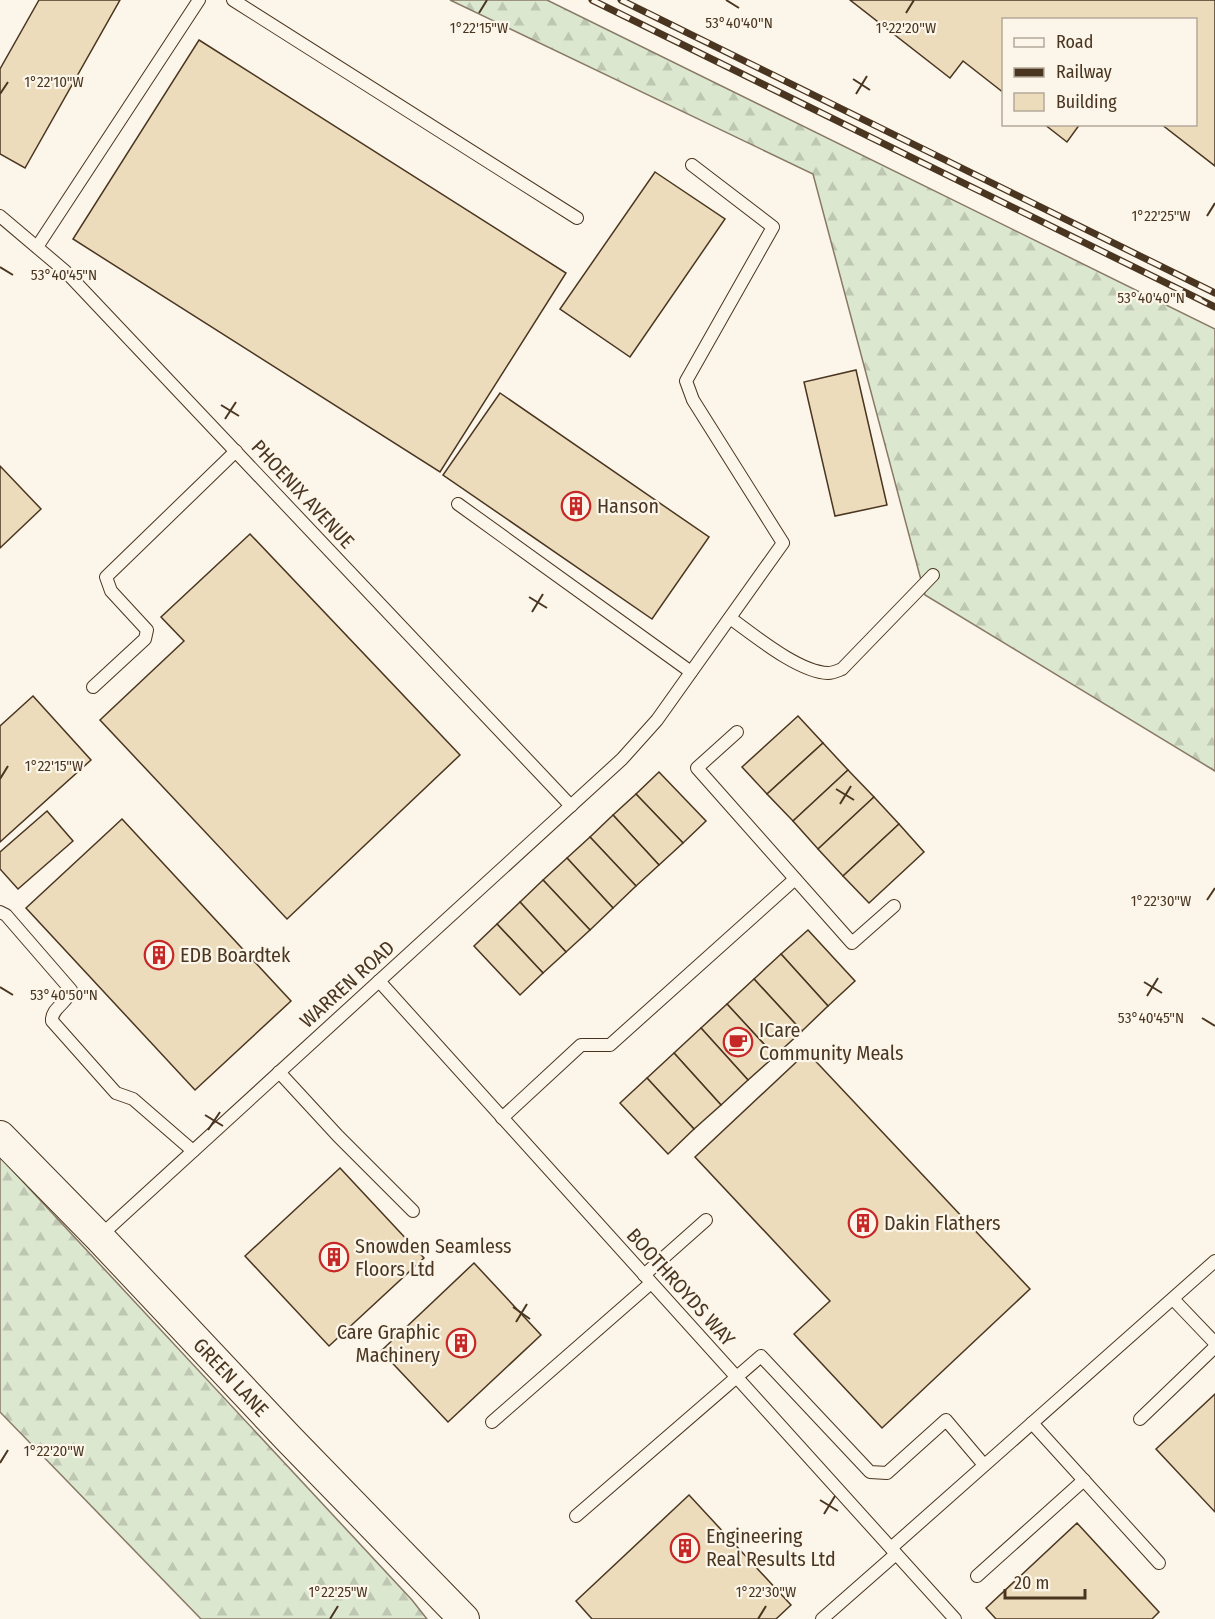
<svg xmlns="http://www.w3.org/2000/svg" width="1215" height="1619" font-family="'Fira Sans Condensed',sans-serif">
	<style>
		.forest { fill: url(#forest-firs); stroke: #887966; stroke-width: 1.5 }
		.building { fill: #ecdcbc; stroke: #4a3520; stroke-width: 1.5 }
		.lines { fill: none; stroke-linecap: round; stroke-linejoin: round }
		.service-casing { stroke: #4a3520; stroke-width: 14 }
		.tertiary-casing { stroke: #4a3520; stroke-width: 32 }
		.service { stroke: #fbf6e9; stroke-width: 12 }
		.tertiary { stroke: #fbf6e9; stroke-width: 30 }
		.rail-casing { stroke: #4a3520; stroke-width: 7 }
		.rail { stroke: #fbf6e9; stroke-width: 4.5; stroke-dasharray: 14; stroke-linecap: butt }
		.ticks { fill: none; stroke: #4a3520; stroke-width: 2 }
		.labels { text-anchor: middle; stroke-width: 4.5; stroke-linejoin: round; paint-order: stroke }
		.street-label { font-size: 20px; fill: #4a3520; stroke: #fbf6e9 }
		.poi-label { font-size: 20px; fill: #4a3520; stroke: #fbf6e9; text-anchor: start }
		.ticks-label { font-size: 15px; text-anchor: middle; fill: #4a3520; stroke: #fbf6e9; stroke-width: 4.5; stroke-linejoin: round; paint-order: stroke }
	</style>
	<defs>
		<pattern id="forest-firs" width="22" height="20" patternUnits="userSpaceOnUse" patternTransform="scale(1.5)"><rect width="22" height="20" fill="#dce7d0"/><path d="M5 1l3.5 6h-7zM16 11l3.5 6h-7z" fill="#bec7b2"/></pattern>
	</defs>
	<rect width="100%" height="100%" fill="#fbf6e9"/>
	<!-- forest -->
	<g class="forest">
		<polygon points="450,0 547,0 1215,329 1215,771 925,595 813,174"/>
		<polygon points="0,1157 412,1600 427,1619 201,1619 0,1412"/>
	</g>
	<!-- building -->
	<g class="building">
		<polygon points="39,0 120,0 25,168 0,154 0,69"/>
		<polygon points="850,0 1215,0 1215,166 1161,124 1196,124 1196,20 1004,20 1004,93 963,61 950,78"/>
		<polygon points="199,40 566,273 440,472 73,239"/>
		<polygon points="1044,124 1080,124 1067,142"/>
		<polygon points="655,172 725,219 630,357 560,309"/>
		<polygon points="856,370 887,505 835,516 804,382"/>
		<polygon points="500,393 709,537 652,619 443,475"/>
		<polygon points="0,466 41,509 0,548"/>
		<polygon points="250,534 460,755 287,919 100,720 184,641 161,617"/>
		<polygon points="33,696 91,760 0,842 0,726"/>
		<polygon points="798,716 823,743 767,794 742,767"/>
		<polygon points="823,743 848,770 793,821 767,794"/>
		<polygon points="848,770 874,797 818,849 793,821"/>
		<polygon points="659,772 706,821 683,843 636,794"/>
		<polygon points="636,794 683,843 659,865 613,815"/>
		<polygon points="874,797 899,824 843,876 818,849"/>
		<polygon points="47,811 73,841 18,889 0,869 0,852"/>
		<polygon points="613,815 659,865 636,886 590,837"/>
		<polygon points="122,819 291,1001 195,1090 26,908"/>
		<polygon points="899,824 924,852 869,903 843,876"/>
		<polygon points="590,837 636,886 613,908 567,858"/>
		<polygon points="567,858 613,908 590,930 543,880"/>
		<polygon points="543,880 590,930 566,952 520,902"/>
		<polygon points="520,902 566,952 543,973 497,924"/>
		<polygon points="497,924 543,973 520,995 474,946"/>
		<polygon points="808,930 855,981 828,1006 781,954"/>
		<polygon points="781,954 828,1006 802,1031 754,979"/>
		<polygon points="754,979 802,1031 775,1056 727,1004"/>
		<polygon points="727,1004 775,1056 748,1080 701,1028"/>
		<polygon points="701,1028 748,1080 721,1105 674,1053"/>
		<polygon points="807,1052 1030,1289 882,1428 794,1334 830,1301 695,1157"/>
		<polygon points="674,1053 721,1105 694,1129 647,1078"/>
		<polygon points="647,1078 694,1129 668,1154 620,1103"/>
		<polygon points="340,1168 424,1258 329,1346 245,1256"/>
		<polygon points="474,1263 541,1335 448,1422 381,1351"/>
		<polygon points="1215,1394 1215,1512 1156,1449"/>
		<polygon points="689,1495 791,1605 776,1619 592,1619 576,1601"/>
		<polygon points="1077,1523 1159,1612 1152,1619 996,1619 986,1608"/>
	</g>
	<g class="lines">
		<!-- service casing -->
		<g class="service-casing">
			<g id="service">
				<polyline points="233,0 577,218"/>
				<polyline points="0,216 65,271 571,806"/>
				<polyline points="37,247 199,0"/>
				<polyline points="458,504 691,672"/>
				<path d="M 730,618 C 754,635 798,672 828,673 C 833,673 837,671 842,669 L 933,575"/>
				<polyline points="93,687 145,639 147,630 111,591 106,577 236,451"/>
				<polyline points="737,732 697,768 852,943 894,906"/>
				<path d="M 0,912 L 6,915 L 71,990 C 68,1003 51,1008 52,1021 L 116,1093 L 133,1099 L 193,1151"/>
				<polyline points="379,981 955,1619"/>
				<polyline points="279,1072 338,1136 413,1211"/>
				<polyline points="502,1118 581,1045 610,1045 795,879"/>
				<polyline points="99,1237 622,759 657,720 783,543 693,400 686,381 773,227 692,165"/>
				<polyline points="644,1275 706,1220"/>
				<polyline points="1173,1299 1215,1343"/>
				<polyline points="1140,1419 1215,1347"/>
				<polyline points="492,1422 651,1283"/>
				<polyline points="1032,1423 1159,1563"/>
				<polyline points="576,1516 761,1356 870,1472 887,1473 946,1420 984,1465"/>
				<polyline points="891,1548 1215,1261"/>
				<polyline points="977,1576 1084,1480"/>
				<polyline points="822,1619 896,1554"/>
			</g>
		</g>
		<!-- tertiary casing -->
		<g class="tertiary-casing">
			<g id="tertiary">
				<path id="s1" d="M 0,1136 L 99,1237 L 289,1439 L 464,1619"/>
			</g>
		</g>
		<!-- service -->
		<use href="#service" class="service"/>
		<!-- tertiary -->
		<use href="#tertiary" class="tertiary"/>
		<!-- rail casing -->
		<g class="rail-casing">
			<g id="rail">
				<polyline points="592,0 1215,307"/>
				<polyline points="621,0 1215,293"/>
			</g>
		</g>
		<!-- rail -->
		<use href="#rail" class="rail"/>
	</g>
	<!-- ticks -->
	<path class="ticks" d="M 726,0 L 739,8M 479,13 L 487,0M 906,13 L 914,0M 853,79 L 870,90M 0,94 L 8,82M 856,94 L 867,76M 1207,216 L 1215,203M 0,267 L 13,275M 1202,298 L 1215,306M 221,405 L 239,416M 225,419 L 236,402M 529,597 L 547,608M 532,612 L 543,594M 0,779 L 8,766M 836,789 L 854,800M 840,804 L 851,786M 1207,900 L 1215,888M 1144,982 L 1162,993M 0,987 L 13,995M 1147,996 L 1158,978M 1202,1018 L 1215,1026M 205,1115 L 223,1126M 208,1130 L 220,1112M 513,1307 L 530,1319M 516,1322 L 527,1304M 0,1463 L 8,1450M 820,1500 L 838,1511M 824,1514 L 835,1496M 330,1619 L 338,1606M 758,1619 L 766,1606"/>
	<!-- icons -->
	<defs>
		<g id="building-ring" transform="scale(1.5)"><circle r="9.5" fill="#fbf6e9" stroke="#c62828" stroke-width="1.5"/><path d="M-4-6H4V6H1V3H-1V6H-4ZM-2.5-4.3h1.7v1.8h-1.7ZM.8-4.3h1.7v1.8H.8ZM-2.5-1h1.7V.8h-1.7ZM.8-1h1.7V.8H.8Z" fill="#c62828"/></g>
		<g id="cafe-ring" transform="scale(1.5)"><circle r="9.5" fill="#fbf6e9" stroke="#c62828" stroke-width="1.5"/><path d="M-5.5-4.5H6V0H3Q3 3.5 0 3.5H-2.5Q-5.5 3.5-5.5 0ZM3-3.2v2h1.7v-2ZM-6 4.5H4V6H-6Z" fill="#c62828"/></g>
	</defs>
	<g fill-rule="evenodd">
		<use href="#building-ring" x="576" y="506"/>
		<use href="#building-ring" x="159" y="955"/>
		<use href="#cafe-ring" x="738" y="1042"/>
		<use href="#building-ring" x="863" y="1223"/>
		<use href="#building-ring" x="334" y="1257"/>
		<use href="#building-ring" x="461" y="1343"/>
		<use href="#building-ring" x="685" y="1548"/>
	</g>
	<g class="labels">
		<!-- street labels -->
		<g class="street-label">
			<text transform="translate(303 494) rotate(47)" y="7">PHOENIX AVENUE</text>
			<text transform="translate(347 984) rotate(-42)" y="7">WARREN ROAD</text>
			<text transform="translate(681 1287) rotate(48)" y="7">BOOTHROYDS WAY</text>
			<text dy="7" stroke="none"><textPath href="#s1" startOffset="334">GREEN LANE</textPath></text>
		</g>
		<!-- poi labels -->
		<g class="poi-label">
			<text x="597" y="513">Hanson</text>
			<text x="180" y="962">EDB Boardtek</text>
			<text x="759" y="1037">ICare<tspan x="759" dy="23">Community Meals</tspan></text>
			<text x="884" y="1230">Dakin Flathers</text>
			<text x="355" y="1253">Snowden Seamless<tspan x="355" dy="23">Floors Ltd</tspan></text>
			<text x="440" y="1339" text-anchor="end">Care Graphic<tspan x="440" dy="23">Machinery</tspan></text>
			<text x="706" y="1543">Engineering<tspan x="706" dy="23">Real Results Ltd</tspan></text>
		</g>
	</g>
	<g class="ticks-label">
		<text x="739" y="28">53°40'40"N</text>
		<text x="479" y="33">1°22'15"W</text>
		<text x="906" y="33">1°22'20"W</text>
		<text x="54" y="87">1°22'10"W</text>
		<text x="1161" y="221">1°22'25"W</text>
		<text x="64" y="280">53°40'45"N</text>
		<text x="1151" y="303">53°40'40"N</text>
		<text x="54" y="771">1°22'15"W</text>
		<text x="1161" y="906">1°22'30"W</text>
		<text x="64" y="1000">53°40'50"N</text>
		<text x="1151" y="1023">53°40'45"N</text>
		<text x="54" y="1456">1°22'20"W</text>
		<text x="338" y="1597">1°22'25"W</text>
		<text x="766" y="1597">1°22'30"W</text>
	</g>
	<!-- legend -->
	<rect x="1002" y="18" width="195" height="108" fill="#fbf6e9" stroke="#b4a999" stroke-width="1.5"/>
	<rect x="1014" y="38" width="30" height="9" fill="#fbf6e9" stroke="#b4a999" stroke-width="1.5"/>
	<text x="1056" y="48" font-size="18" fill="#4a3520">Road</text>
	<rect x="1014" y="68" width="30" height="9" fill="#4a3520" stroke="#b4a999" stroke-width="1.5"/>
	<text x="1056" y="78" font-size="18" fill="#4a3520">Railway</text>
	<rect x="1014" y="93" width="30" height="18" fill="#ecdcbc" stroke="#b4a999" stroke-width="1.5"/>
	<text x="1056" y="108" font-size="18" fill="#4a3520">Building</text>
	<!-- scale -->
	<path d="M1005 1589v9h80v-9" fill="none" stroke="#4a3520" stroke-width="3"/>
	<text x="1014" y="1589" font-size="18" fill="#4a3520" stroke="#fbf6e9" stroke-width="4.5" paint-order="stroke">20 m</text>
</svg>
